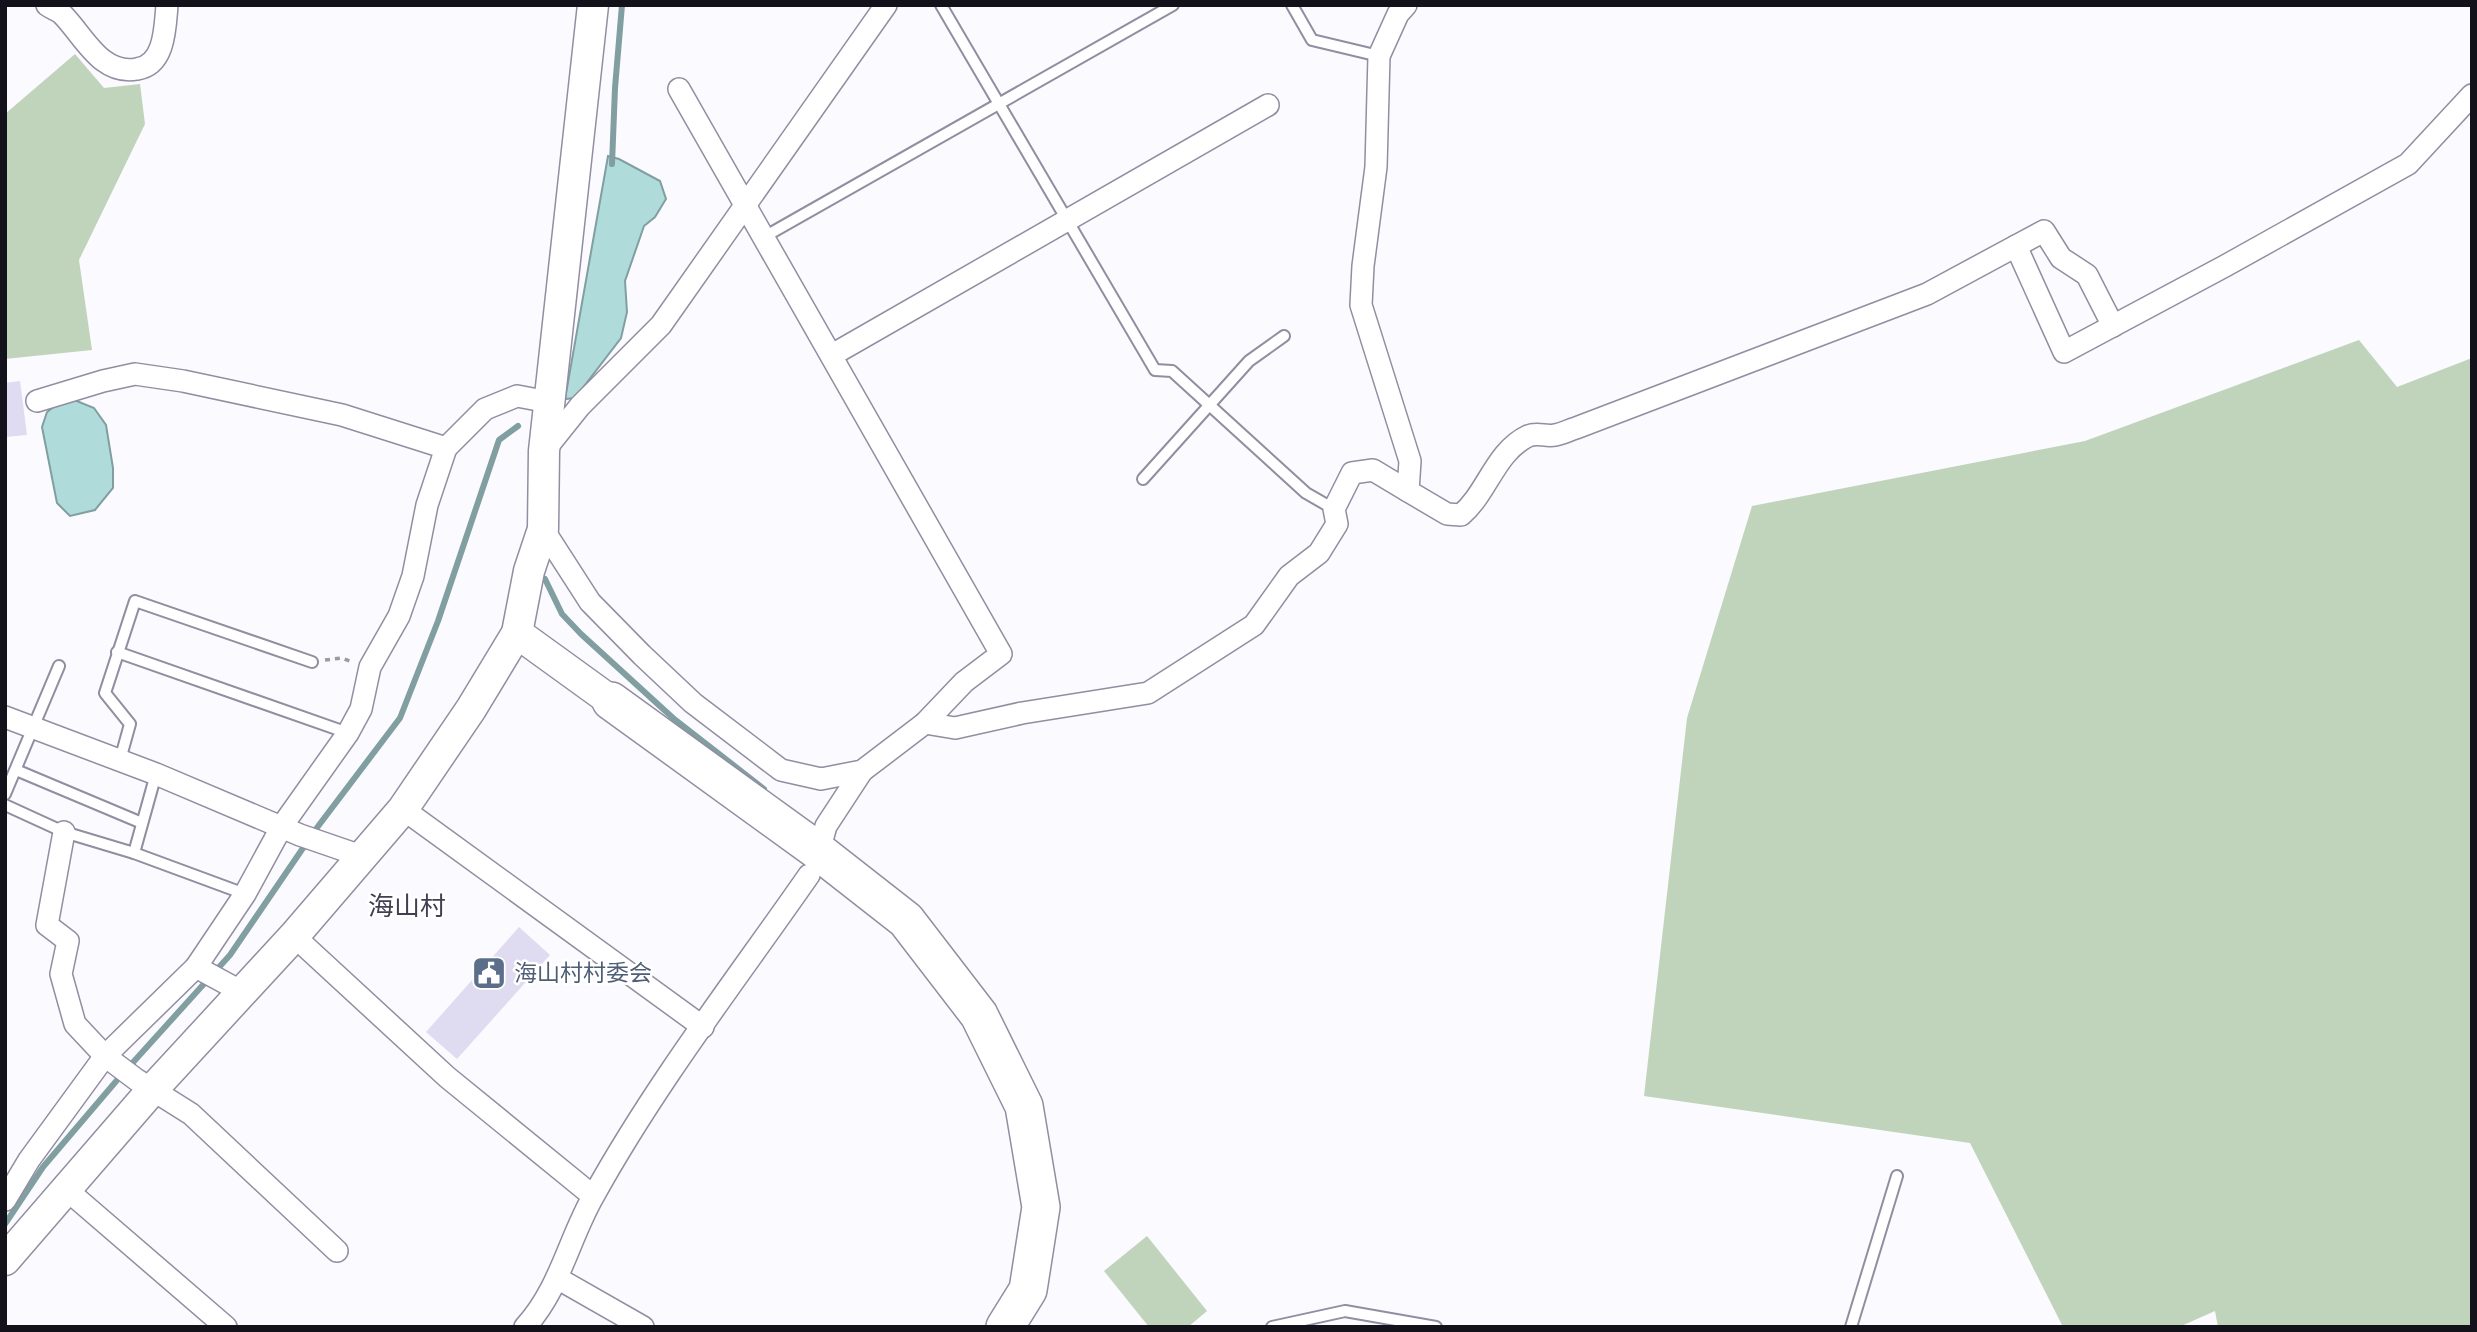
<svg xmlns="http://www.w3.org/2000/svg" width="2477" height="1332" font-family="'Sofia Sans Condensed','Noto Sans SC',sans-serif">
	<style>
		.green { fill: #c0d4bc }
		.water { fill: #b0dbdb; stroke: #819ea1; stroke-width: 2 }
		.lines { fill: none; stroke-linecap: round; stroke-linejoin: round }
		.stream { stroke: #819ea1; stroke-width: 6 }
		.building { fill: #dfdbf0 }
		.lane-casing { stroke: #928da1; stroke-width: 14 }
		.street-casing { stroke: #928da1; stroke-width: 24 }
		.secondary-casing { stroke: #928da1; stroke-width: 33 }
		.highway-casing { stroke: #928da1; stroke-width: 40 }
		.path { stroke: #9c9aa0; stroke-width: 3.5; stroke-dasharray: 5 5; stroke-linecap: butt }
		.lane { stroke: #fff; stroke-width: 10 }
		.street { stroke: #fff; stroke-width: 21 }
		.secondary { stroke: #fff; stroke-width: 30 }
		.highway { stroke: #fff; stroke-width: 37 }
		.labels { text-anchor: middle; stroke-width: 5; stroke-linejoin: round; paint-order: stroke }
		.service-label { font-size: 23px; fill: #4e5e75; stroke: #fff; text-anchor: start }
		.quarter-label { font-size: 26px; fill: #433f50; stroke: #fff }
	</style>
	<rect width="100%" height="100%" fill="#fbfafe"/>
	<!-- green -->
	<g class="green">
		<polygon points="75,54 104,88 140,84 145,124 79,260 92,350 5,359 5,114"/>
		<polygon points="2359,340 2397,387 2472,358 2472,1327 2218,1327 2215,1311 2179,1327 2063,1327 1970,1143 1644,1096 1687,718 1752,506 2085,441"/>
		<polygon points="1147,1236 1207,1311 1188,1327 1149,1327 1104,1271"/>
	</g>
	<!-- water -->
	<g class="water">
		<polygon points="608,156 619,159 660,181 666,199 655,217 644,226 625,281 627,312 621,338 575,398 565,399"/>
		<polygon points="67,397 94,408 106,425 113,468 113,488 95,510 70,516 57,503 42,427 47,412"/>
	</g>
	<g class="lines">
		<!-- stream -->
		<g class="stream">
			<polyline points="612,164 615,88 622,5"/>
			<polyline points="545,579 562,614 581,634 673,718 764,789"/>
			<polyline points="5,1224 43,1167 118,1079 230,955 316,829 400,718 438,621 499,440 518,426"/>
		</g>
	</g>
	<!-- building -->
	<g class="building">
		<polygon points="20,381 27,435 5,437 5,383"/>
		<polygon points="519,927 550,955 457,1059 426,1032"/>
	</g>
	<g class="lines">
		<!-- lane casing -->
		<g class="lane-casing">
			<g id="lane">
				<polyline points="941,5 1155,370 1172,371 1306,493 1334,509"/>
				<polyline points="1292,5 1312,40 1379,56"/>
				<polyline points="764,237 1173,5"/>
				<polyline points="1143,479 1249,361 1284,336"/>
				<polyline points="117,652 348,733"/>
				<polyline points="120,760 130,724 105,693 135,601 312,662"/>
				<polyline points="16,770 142,823"/>
				<polyline points="5,794 59,666"/>
				<polyline points="5,805 64,832 134,853 245,894"/>
				<polyline points="134,853 156,774"/>
				<polyline points="1272,1327 1345,1311 1436,1327"/>
				<polyline points="1851,1327 1897,1176"/>
			</g>
		</g>
		<!-- street casing -->
		<g class="street-casing">
			<g id="street">
				<path d="M 47,5 C 51,8 57,10 61,13 C 83,34 100,76 137,69 C 165,65 165,28 167,5"/>
				<path d="M 1406,5 L 1398,14 L 1379,56 L 1376,167 L 1363,266 L 1361,305 L 1410,461 L 1408,491 L 1447,514 L 1461,515 C 1488,492 1495,452 1528,436 C 1537,432 1546,437 1555,435 C 1562,434 1569,430 1576,428 L 1927,294 L 2016,246 L 2064,352 L 2225,266 L 2408,164 L 2472,95"/>
				<polyline points="2016,246 2044,231 2061,258 2087,275 2113,326"/>
				<polyline points="832,355 1268,105"/>
				<polyline points="446,448 485,409 517,396 549,402"/>
				<polyline points="544,451 580,406 661,325 886,5"/>
				<polyline points="543,529 590,602 642,655 693,703 781,770 821,779 862,771 925,723 964,682 1001,654 679,89"/>
				<polyline points="5,717 156,774 300,835 364,857"/>
				<polyline points="925,723 955,728 1022,713 1148,693 1254,625 1289,576 1319,553 1337,524 1334,509 1352,473 1373,470 1408,491"/>
				<polyline points="403,809 703,1027"/>
				<polyline points="64,832 47,925 68,941 61,974 75,1024 105,1056 137,1080 191,1114 337,1251"/>
				<polyline points="821,844 826,826 862,771"/>
				<polyline points="294,936 447,1077 593,1196"/>
				<polyline points="196,967 242,992"/>
				<polyline points="67,1190 226,1327"/>
				<polyline points="5,1200 29,1160 105,1056 196,967 245,894 282,826 348,733 361,709 370,667 399,616 413,576 427,505 446,448 342,415 183,381 135,374 103,381 37,401"/>
				<polyline points="557,1278 643,1327"/>
				<path d="M 525,1327 C 560,1289 569,1238 594,1195 C 656,1083 736,980 809,875"/>
			</g>
		</g>
		<!-- secondary casing -->
		<g class="secondary-casing">
			<g id="secondary">
				<polyline points="517,633 611,701"/>
				<polyline points="5,1260 152,1090 294,936 403,809 471,709 517,633 529,571 543,529 544,451 593,5"/>
			</g>
		</g>
		<!-- highway casing -->
		<g class="highway-casing">
			<polyline id="highway" points="611,701 814,848 906,920 979,1015 1024,1106 1041,1207 1028,1290 1005,1327"/>
		</g>
		<!-- path -->
		<polyline class="path" points="325,660 342,658 352,662"/>
		<!-- lane -->
		<use href="#lane" class="lane"/>
		<!-- street -->
		<use href="#street" class="street"/>
		<!-- secondary -->
		<use href="#secondary" class="secondary"/>
		<!-- highway -->
		<use href="#highway" class="highway"/>
	</g>
	<!-- icons -->
	<defs>
		<g id="civic-square" transform="scale(1.75)"><rect x="-9" y="-9" width="18" height="18" rx="4" fill="#5c6f8a" stroke="#fff"/><path d="M-.6-6.5H3V-4.5H.6V-3L4-1V1h2V6H-6V1h2V-1L-.6-3ZM-1.2 2.5V6h2.4V2.5Z" fill="#fff"/></g>
	</defs>
	<g fill-rule="evenodd">
		<use href="#civic-square" x="489" y="973"/>
	</g>
	<g class="labels">
		<!-- service labels -->
		<g class="service-label">
			<text x="514" y="981">海山村村委会</text>
		</g>
		<!-- quarter labels -->
		<g class="quarter-label">
			<text x="407" y="915">海山村</text>
		</g>
	</g>
	<!-- border -->
	<rect width="2477" height="1332" fill="none" stroke="#131119" stroke-width="14"/>
</svg>
